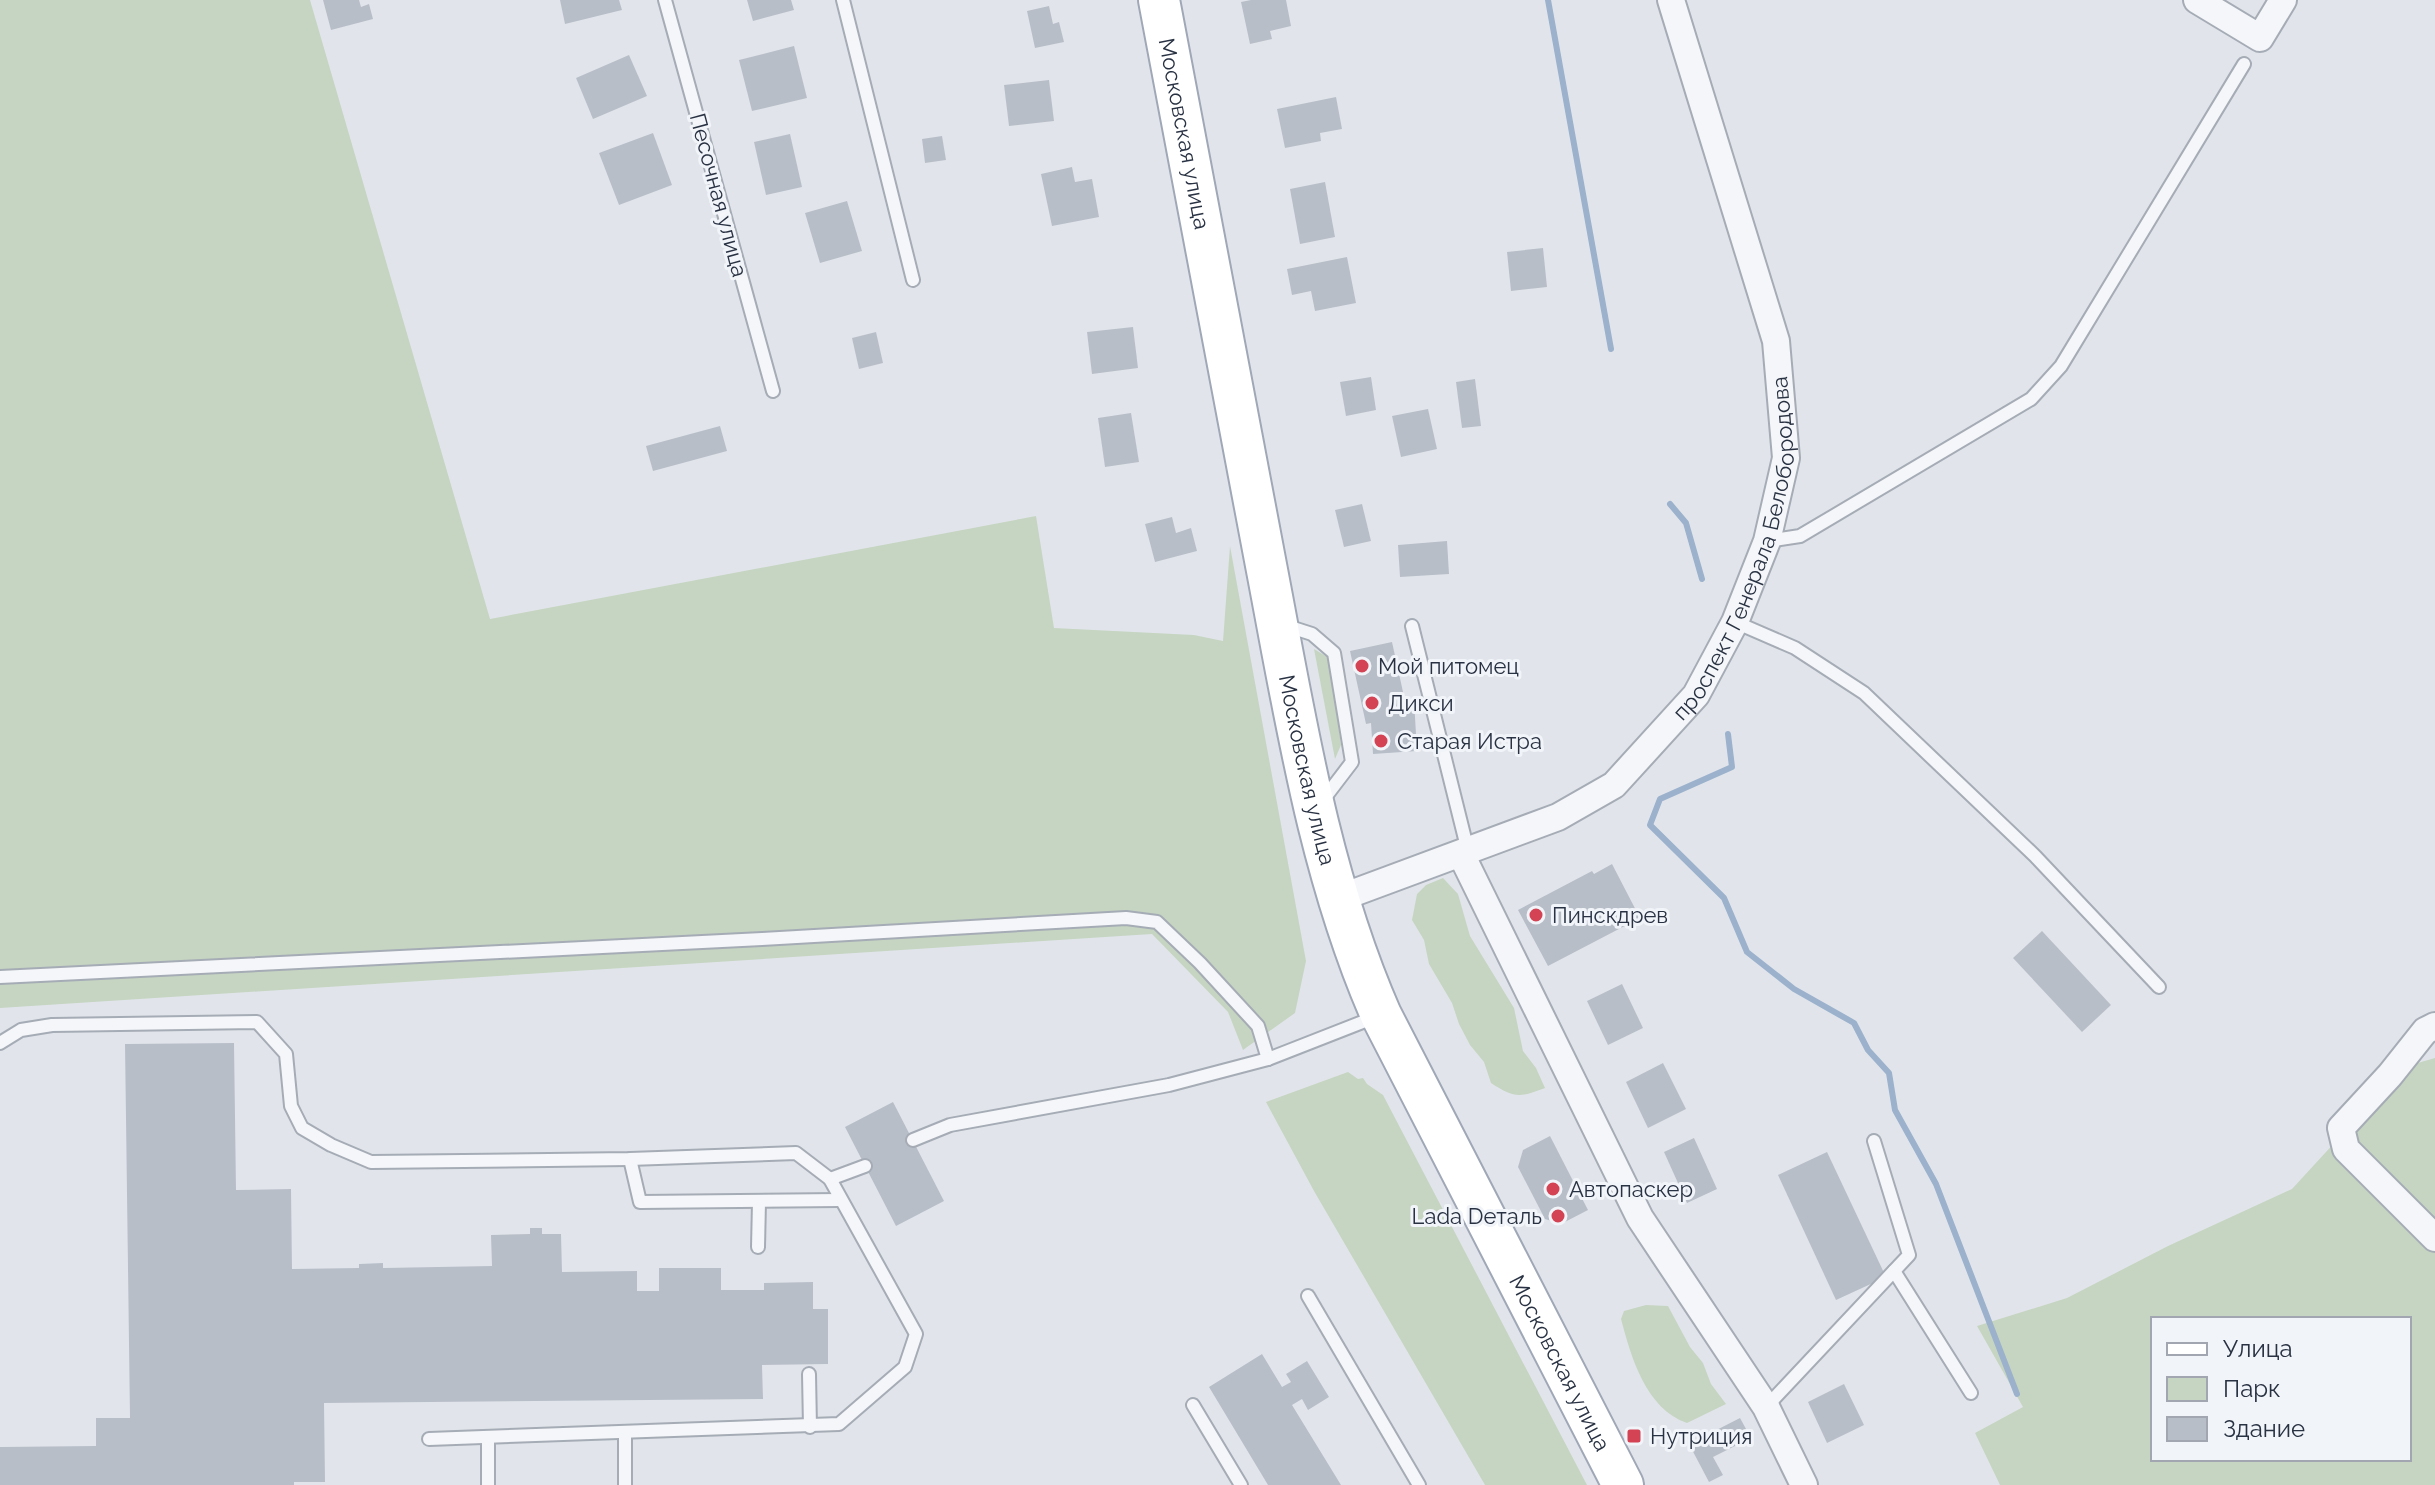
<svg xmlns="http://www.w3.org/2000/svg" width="2435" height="1485" font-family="Raleway,sans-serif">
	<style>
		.green { fill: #c6d5c2; fill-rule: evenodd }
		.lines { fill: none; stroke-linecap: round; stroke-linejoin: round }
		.stream { stroke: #9bb1cc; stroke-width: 6 }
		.building { fill: #b8bec8 }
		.service-casing { stroke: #a6acb5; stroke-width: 16 }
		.minor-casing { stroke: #a6acb5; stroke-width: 30 }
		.primary-casing { stroke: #a0a8b7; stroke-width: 44 }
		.service { stroke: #f4f6f9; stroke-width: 12 }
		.minor { stroke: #f4f6f9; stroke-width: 26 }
		.primary { stroke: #fff; stroke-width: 40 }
		.poi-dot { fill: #d34354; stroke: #f1f4f8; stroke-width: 3 }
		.labels { text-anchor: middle; stroke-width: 6; stroke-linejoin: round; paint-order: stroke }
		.street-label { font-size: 22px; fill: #293243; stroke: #f1f4f8 }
		.poi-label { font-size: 22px; fill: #293243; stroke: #f1f4f8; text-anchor: start }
	</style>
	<rect width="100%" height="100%" fill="#e1e5eb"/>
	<!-- green -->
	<g class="green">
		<polygon points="0,0 310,0 490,619 1036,516 1054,628 1194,635 1223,641 1230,546 1306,961 1295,1013 1243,1050 1228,1012 1152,934 0,1008"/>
		<polygon points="1314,649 1329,658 1341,745 1335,759"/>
		<path d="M 1443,878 L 1458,894 L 1470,936 L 1514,1008 L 1523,1051 L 1536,1068 L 1545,1088 C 1519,1098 1514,1098 1491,1083 L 1484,1062 L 1470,1045 L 1459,1024 L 1452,1003 L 1429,964 L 1424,940 L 1412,920 L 1417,894 L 1426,885 Z"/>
		<path d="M 2435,1058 L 2435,1485 L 2000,1485 L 1975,1433 L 2023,1407 L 1977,1326 L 2067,1298 L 2168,1246 L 2292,1189 L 2404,1067 ZM 2153,1319 L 2409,1319 L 2409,1459 L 2153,1459 Z"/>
		<polygon points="1348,1072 1358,1079 1363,1078 1367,1084 1383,1095 1587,1485 1485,1485 1314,1191 1266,1102"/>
		<path d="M 1646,1305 L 1668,1306 L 1690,1347 L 1703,1363 L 1711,1384 L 1726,1404 L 1687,1423 C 1646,1409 1631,1357 1621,1319 L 1624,1311 Z"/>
	</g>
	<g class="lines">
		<!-- stream -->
		<g class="stream">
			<polyline points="1548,0 1611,349"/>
			<polyline points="1670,504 1686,523 1702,579"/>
			<polyline points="1728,734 1732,767 1660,799 1650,825 1724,898 1747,952 1794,989 1854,1023 1868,1050 1889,1073 1895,1110 1936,1184 2017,1394"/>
		</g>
	</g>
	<!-- building -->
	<g class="building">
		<polygon points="323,0 359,0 361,7 369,4 373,19 331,30"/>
		<polygon points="560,0 619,0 622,10 565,24"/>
		<polygon points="747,0 791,0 794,10 753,21"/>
		<polygon points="1251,0 1286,0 1291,26 1270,31 1272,39 1250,44 1241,2"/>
		<polygon points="1049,6 1053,24 1059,22 1064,42 1035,48 1027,11"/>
		<polygon points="794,46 807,98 752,111 739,60"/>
		<polygon points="629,55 647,96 593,119 576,78"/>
		<polygon points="1049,80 1054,121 1009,126 1004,85"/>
		<polygon points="1336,97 1342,129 1320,133 1321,141 1285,148 1277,109"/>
		<polygon points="653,133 672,185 619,205 599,153"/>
		<polygon points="790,134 802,187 766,195 754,142"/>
		<polygon points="942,136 946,160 925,163 922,139"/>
		<polygon points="1072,167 1075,182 1092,179 1099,217 1052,226 1041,174"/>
		<polygon points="1325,182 1335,237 1300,244 1290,189"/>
		<polygon points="847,201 862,251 820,263 805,213"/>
		<polygon points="1543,248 1547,287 1511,291 1507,252"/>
		<polygon points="1347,257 1356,303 1315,311 1311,291 1292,295 1287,269"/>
		<polygon points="1133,327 1138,368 1092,374 1087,332"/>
		<polygon points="876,332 883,363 859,369 852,338"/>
		<polygon points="1371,377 1376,410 1346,416 1340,382"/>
		<polygon points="1475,379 1481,426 1462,428 1456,382"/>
		<polygon points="1428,409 1437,449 1401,457 1392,416"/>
		<polygon points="1131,413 1139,462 1105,467 1098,418"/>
		<polygon points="720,426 727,451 653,471 646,446"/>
		<polygon points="1362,504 1371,541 1344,547 1335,510"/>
		<polygon points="1172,517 1176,533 1191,528 1197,551 1155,562 1145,524"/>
		<polygon points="1447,541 1449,574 1400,577 1398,545"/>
		<polygon points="1392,642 1405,701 1414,700 1417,751 1373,754 1371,723 1366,724 1350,651"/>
		<polygon points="1612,864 1640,918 1548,966 1518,910 1592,871 1594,874"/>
		<polygon points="2042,931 2111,1005 2082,1032 2013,958"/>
		<polygon points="1622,984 1643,1028 1608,1045 1587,1001"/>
		<polygon points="234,1043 236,1190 291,1189 292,1269 359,1268 359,1264 383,1263 383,1268 492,1266 491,1235 530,1234 530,1228 542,1228 542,1234 561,1234 562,1272 637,1271 637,1291 659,1291 659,1268 721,1268 721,1290 764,1290 764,1283 813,1282 813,1309 828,1309 828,1364 762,1365 763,1399 324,1403 325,1482 294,1482 294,1485 0,1485 0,1447 96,1446 96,1418 130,1418 125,1044"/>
		<polygon points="1663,1063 1686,1109 1648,1128 1626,1082"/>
		<polygon points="893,1102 944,1201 896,1226 845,1127"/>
		<polygon points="1550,1136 1588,1210 1561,1224 1545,1219 1518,1167 1523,1150"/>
		<polygon points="1694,1138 1717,1189 1687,1203 1664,1152"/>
		<polygon points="1827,1152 1886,1277 1836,1300 1778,1175"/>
		<polygon points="1262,1354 1282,1387 1291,1382 1286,1374 1307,1361 1329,1397 1308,1410 1302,1399 1292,1405 1341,1485 1268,1485 1209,1387"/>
		<polygon points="1844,1384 1864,1425 1827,1443 1808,1402"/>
		<polygon points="1740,1418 1751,1438 1713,1457 1723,1475 1709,1482 1689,1444"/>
	</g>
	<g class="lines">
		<!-- service casing -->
		<g class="service-casing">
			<g id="service">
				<polyline points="665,0 773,391"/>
				<polyline points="843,0 913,280"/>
				<polyline points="1767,541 1800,536 2031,399 2061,366 2244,64"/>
				<polyline points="1735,622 1795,648 1864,693 2035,856 2159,987"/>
				<polyline points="1284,625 1312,634 1334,653 1352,762 1323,800"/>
				<polyline points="1412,626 1468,851"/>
				<polyline points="0,977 762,939 1126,918 1157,922 1200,963 1258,1026 1268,1059"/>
				<polyline points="0,1043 21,1030 52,1025 257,1022 286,1054 291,1106 302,1128 331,1145 371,1162 630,1159 796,1153 830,1179 865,1166"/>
				<polyline points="913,1140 950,1125 1169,1085 1268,1059 1378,1016"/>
				<polyline points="630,1159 640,1202 840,1200"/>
				<polyline points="758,1247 759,1202"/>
				<polyline points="1894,1271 1971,1393"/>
				<polyline points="1308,1296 1419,1485"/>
				<polyline points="809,1374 810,1427"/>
				<polyline points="1193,1405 1241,1485"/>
				<polyline points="1766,1407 1909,1255 1874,1141"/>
				<polyline points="625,1433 625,1485"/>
				<polyline points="429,1439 839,1424 905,1367 916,1334 830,1179"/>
				<polyline points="488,1439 488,1485"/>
			</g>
		</g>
		<!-- minor casing -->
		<g class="minor-casing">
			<g id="minor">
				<polyline points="2197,0 2260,38 2283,0"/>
				<polyline points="1461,854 1640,1218 1766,1407 1804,1485"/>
				<path id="s1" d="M 1337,899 L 1558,817 L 1614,785 L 1696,695 L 1735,622 L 1767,541 L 1786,458 L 1776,341 L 1671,0"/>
				<polyline points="2435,1026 2425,1031 2390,1075 2341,1128 2346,1149 2435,1238"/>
			</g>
		</g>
		<!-- primary casing -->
		<g class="primary-casing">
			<g id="primary">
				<path id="s2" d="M 1159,0 C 1195,188 1231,376 1266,565 C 1295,716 1319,874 1381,1015 L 1623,1485"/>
			</g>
		</g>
		<!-- service -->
		<use href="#service" class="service"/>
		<!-- minor -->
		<use href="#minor" class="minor"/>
		<!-- primary -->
		<use href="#primary" class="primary"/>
	</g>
	<!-- markers -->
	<g class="poi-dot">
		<circle cx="1362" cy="666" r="8"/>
		<circle cx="1372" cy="703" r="8"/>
		<circle cx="1381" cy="741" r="8"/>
		<circle cx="1536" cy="915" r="8"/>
		<circle cx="1553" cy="1189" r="8"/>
		<circle cx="1558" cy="1216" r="8"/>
		<rect x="1626" y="1428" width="16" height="16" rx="4"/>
	</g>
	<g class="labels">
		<!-- street labels -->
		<g class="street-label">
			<text dy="8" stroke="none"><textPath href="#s2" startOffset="136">Московская улица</textPath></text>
			<text transform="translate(719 195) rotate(75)" y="8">Песочная улица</text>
			<text dy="8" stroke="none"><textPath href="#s1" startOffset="576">проспект Генерала Белобородова</textPath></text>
			<text dy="8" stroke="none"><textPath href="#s2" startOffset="784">Московская улица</textPath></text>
			<text dy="8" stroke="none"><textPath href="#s2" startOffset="1432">Московская улица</textPath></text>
		</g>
		<!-- poi labels -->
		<g class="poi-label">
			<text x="1378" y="674">Мой питомец</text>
			<text x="1388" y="711">Дикси</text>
			<text x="1397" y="749">Старая Истра</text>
			<text x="1552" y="923">Пинскдрев</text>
			<text x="1569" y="1197">Автопаскер</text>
			<text x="1542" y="1224" text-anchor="end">Lada Dеталь</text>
			<text x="1650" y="1444">Нутриция</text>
		</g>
	</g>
	<!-- legend -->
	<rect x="2151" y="1317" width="260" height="144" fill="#f1f4f8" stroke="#a1a6b0" stroke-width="2"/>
	<rect x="2167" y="1343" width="40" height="12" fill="#ffffff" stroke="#a1a6b0" stroke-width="2"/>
	<text x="2223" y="1357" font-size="24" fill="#293243">Улица</text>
	<rect x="2167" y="1377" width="40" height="24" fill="#c6d5c2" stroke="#a1a6b0" stroke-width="2"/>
	<text x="2223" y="1397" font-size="24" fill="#293243">Парк</text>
	<rect x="2167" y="1417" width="40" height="24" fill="#b8bec8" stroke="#a1a6b0" stroke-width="2"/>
	<text x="2223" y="1437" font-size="24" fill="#293243">Здание</text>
</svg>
